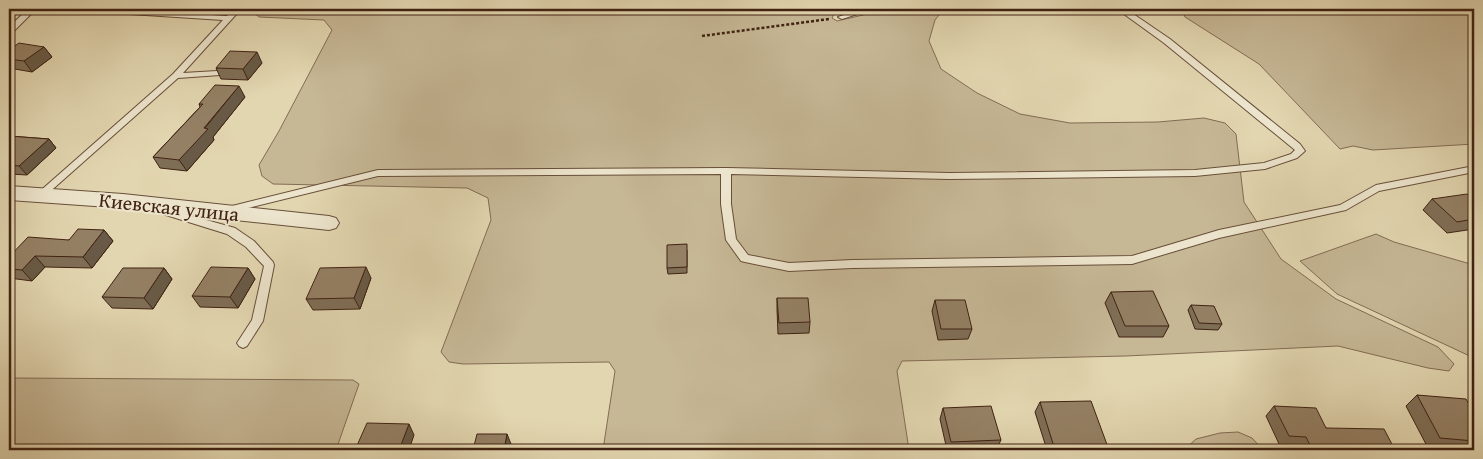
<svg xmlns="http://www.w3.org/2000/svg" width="1483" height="459" font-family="'Gentium Book Plus',serif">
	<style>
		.green { fill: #c6b795; stroke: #836c54 }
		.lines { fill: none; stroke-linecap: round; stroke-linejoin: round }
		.lane-casing { stroke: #684f3a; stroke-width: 2 }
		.street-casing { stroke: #684f3a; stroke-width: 2 }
		.path { stroke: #402212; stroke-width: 2.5; stroke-dasharray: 3 2; stroke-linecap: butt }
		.lane { fill: #ece4cc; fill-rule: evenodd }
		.street { fill: #ece4cc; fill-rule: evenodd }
		.wall { fill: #7f6e56; stroke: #402212 }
		.shaded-wall { fill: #685a46; stroke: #402212 }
		.building { fill: #948064; stroke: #402212 }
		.labels { text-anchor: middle; stroke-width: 4; stroke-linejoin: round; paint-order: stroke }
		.street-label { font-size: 20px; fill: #402212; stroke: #ece4cc }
	</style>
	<rect width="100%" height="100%" fill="#e2d6b0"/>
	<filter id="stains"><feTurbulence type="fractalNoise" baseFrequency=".004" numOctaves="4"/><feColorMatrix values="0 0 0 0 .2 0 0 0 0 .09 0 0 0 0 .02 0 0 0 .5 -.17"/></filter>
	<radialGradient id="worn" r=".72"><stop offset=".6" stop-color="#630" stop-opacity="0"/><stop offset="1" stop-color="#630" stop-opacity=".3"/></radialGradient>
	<!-- green -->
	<g class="green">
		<polygon points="254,9 852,9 834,14 832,18 837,21 876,12 899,9 944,9 935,20 929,41 941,69 977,93 1020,114 1070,123 1158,122 1204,118 1225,123 1236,134 1244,202 1281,259 1336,299 1438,347 1454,364 1449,371 1428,368 1338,346 1126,356 902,361 897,371 909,450 603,450 615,371 609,362 463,364 449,362 441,352 491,220 488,198 467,188 273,184 262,176 259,165 279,131 332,30 324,20 259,17 253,12"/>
		<polygon points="1199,9 1474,9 1474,144 1373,150 1353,146 1340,149 1259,64 1185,17 1183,12"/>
		<polygon points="1376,234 1394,242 1474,265 1474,358 1337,294 1300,261"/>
		<polygon points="9,378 353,380 359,384 336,450 9,450"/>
		<polygon points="1238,432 1252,438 1263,450 1184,450 1196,439 1220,433"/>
	</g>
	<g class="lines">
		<!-- lane casing -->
		<g class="lane-casing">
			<g id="lane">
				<polygon points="28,9 36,9 12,33 9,33 9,27"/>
				<polygon points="79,9 115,9 227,16 233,9 241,9 183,73 217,71 220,71 220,75 178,78 45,196 42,197 37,194 39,192 173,74 223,20 83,11"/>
				<polygon points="862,9 873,9 842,19 838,17"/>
				<polygon points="1117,9 1126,9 1170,39 1300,144 1305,151 1297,158 1265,169 1195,176 949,179 731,174 731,204 736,239 748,255 789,263 852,260 1132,256 1219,230 1340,205 1376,185 1474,166 1474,172 1379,191 1346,210 1219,238 1132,264 852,268 789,271 745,262 741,261 726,240 721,204 721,174 378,176 228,213 223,210 228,207 378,170 726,168 949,173 1195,170 1264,163 1291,154 1295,150 1164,43"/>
				<polygon points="156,206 235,228 254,241 273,262 274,265 263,321 247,346 243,348 239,346 237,343 252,320 264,266 246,247 227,234 153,211 151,209"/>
			</g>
		</g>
		<!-- street casing -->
		<g class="street-casing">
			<polygon id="street" points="9,186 123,194 329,216 336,218 339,223 336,228 329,230 123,208 9,200"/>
		</g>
		<!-- path -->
		<polyline class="path" points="702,36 829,19"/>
		<!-- lane -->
		<use href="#lane" class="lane"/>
		<!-- street -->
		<use href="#street" class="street"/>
	</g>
	<!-- wall -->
	<g class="wall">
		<polygon points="44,47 52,57 32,72 9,68 9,50"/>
		<polygon points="262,63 248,80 221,79 216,68"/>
		<polygon points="245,97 213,137 214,140 187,171 160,168 153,157 200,107 199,104"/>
		<polygon points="9,136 49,139 56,148 27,175 9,174"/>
		<polygon points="1432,199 1474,201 1474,229 1447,233 1423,210"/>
		<polygon points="104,230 113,241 92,268 45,267 32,281 9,278 9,257"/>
		<polygon points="687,250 687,273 668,274 667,268"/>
		<polygon points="164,268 172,279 153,309 112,308 102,297"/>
		<polygon points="248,268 255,279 238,308 200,307 192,296"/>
		<polygon points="371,278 360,309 313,310 306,299"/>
		<polygon points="1111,292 1169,326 1163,337 1119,337 1105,303"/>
		<polygon points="777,298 810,322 809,333 778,334 777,309"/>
		<polygon points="935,300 972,329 968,339 938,340 932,311"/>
		<polygon points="1191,305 1222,324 1218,330 1195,329 1188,310"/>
		<polygon points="1417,395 1474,413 1474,450 1456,450 1428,448 1406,406"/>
		<polygon points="1040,402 1109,450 1047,450 1035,412"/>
		<polygon points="1274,406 1326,428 1395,450 1299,450 1297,447 1280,446 1266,416"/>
		<polygon points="943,408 1001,440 996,450 947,450 940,419"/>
	</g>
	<!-- shaded-wall -->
	<g class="shaded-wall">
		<polygon points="44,47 52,57 32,72 24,61"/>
		<polygon points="257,52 262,63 248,80 243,69"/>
		<polygon points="239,86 245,97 213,137 214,140 187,171 179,160"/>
		<polygon points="49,139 56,148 27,175 19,166"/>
		<polygon points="104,230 113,241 92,268 83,257"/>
		<polygon points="35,256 45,267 32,281 22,270"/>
		<polygon points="366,267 371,278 360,309 354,298"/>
		<polygon points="164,268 172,279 153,309 144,298"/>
		<polygon points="248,268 255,279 238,308 230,297"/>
		<polygon points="409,424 414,435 409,450 399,450"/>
		<polygon points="507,434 511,444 510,450 504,450"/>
	</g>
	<!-- building -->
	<g class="building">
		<polygon points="19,43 44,47 24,61 9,59 9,50"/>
		<polygon points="230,51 257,52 243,69 216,68"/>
		<polygon points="215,85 239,86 204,128 208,129 179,160 153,157 203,104 199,104"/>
		<polygon points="9,136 49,139 19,166 9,165"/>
		<polygon points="1467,194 1474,201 1474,219 1457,222 1432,199"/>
		<polygon points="78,229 104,230 83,257 35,256 22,270 9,269 9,257 28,237 69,240"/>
		<polygon points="687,244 687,267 667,268 667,245"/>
		<polygon points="211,267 248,268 230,297 192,296"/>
		<polygon points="366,267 354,298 306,299 320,268"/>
		<polygon points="123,268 164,268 144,298 102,297"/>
		<polygon points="1153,291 1169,326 1125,326 1111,292"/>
		<polygon points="777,298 808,298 810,322 779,323"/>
		<polygon points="935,300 965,300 972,329 941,329"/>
		<polygon points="1191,305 1214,306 1222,324 1199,323"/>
		<polygon points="1417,395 1466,399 1474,413 1474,441 1440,438"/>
		<polygon points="1091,401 1109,450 1055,450 1040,402"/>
		<polygon points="991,406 1001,440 951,442 943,408"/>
		<polygon points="1274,406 1316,408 1326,428 1384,429 1395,450 1355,450 1312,449 1306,437 1289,436"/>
		<polygon points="367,423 409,424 399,450 355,450"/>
		<polygon points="477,434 507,434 504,450 473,450"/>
	</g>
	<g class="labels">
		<!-- street labels -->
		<g class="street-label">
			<text transform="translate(169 207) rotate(6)" y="7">Киевская улица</text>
		</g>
	</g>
	<!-- margin -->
	<rect width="1483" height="459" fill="none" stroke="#e2d6b0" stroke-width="30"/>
	<rect x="10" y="10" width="1463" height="439" fill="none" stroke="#402212" stroke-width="2.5"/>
	<rect x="15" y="15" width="1453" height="429" fill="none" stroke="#402212"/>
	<rect width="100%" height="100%" filter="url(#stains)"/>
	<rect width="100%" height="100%" fill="url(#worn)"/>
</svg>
